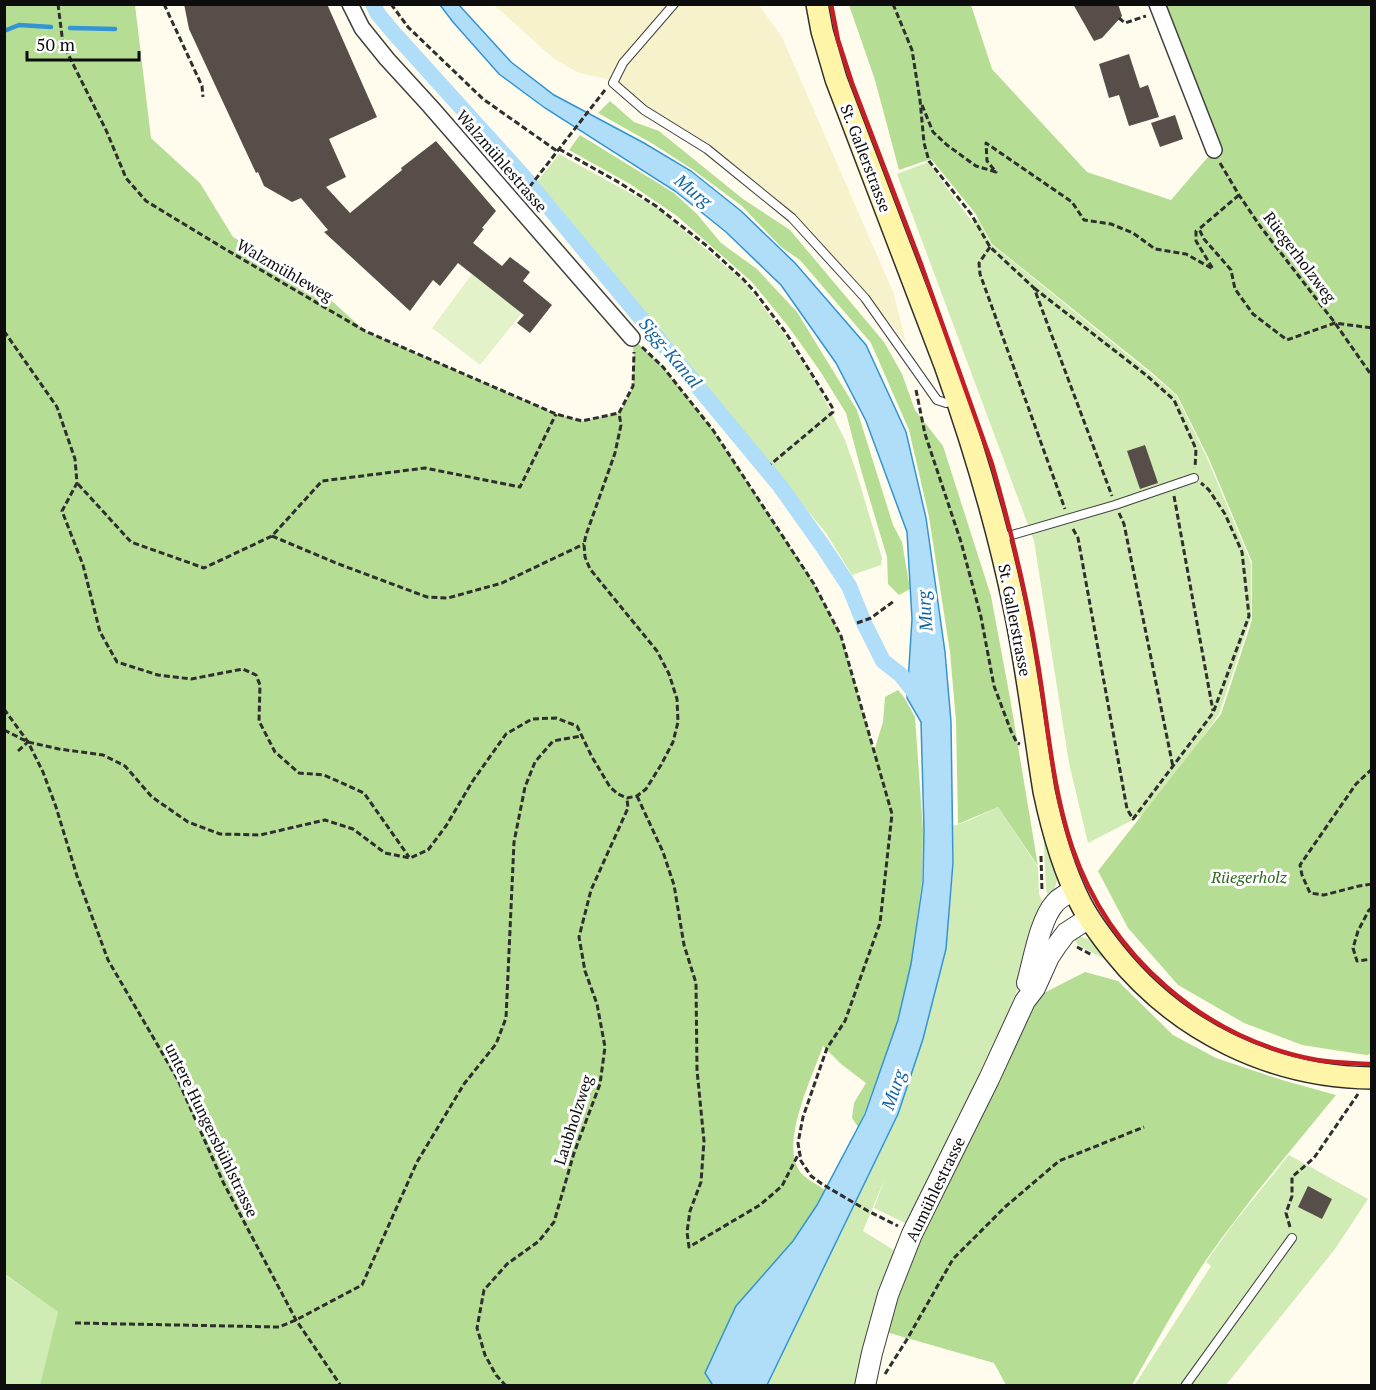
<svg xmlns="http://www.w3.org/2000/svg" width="1376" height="1390" font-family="'PT Serif',serif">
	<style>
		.farmland { fill: #f6f3cc }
		.green { fill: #d1ebb5 }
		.forest { fill: #b5dd94 }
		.pitch { fill: #e3f2c8 }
		.water { fill: #b0def9; stroke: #3394d3; stroke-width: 1.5 }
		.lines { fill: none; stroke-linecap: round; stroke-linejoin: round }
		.stream { stroke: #3394d3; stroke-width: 4.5 }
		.canal { stroke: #b0def9; stroke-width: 16 }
		.building { fill: #574e49 }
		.service-casing { stroke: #404040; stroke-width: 10 }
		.minor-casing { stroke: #404040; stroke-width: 18 }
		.tertiary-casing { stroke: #404040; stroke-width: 22 }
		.secondary-casing { stroke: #2f2f2f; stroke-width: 24 }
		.path { stroke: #2f2f2f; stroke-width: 3; stroke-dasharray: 6 3; stroke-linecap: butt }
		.service { stroke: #fff; stroke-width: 8 }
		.minor { stroke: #fff; stroke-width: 15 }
		.tertiary { stroke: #fff; stroke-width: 20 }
		.secondary { stroke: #fff5a9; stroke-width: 21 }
		.rail { stroke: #c41f27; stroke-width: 4.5 }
		.labels { text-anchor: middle; stroke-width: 6; stroke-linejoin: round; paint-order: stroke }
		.street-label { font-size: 16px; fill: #0d0d0d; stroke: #fff }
		.park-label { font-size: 16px; font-style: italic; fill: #2b681b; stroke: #fff }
		.water-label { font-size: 18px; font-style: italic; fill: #1165a5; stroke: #fff }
	</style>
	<rect width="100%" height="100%" fill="#fffcee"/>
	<!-- farmland -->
	<g class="farmland">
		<polygon points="494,5 670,5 611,80 579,73 554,59"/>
		<polygon points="677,5 759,5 782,37 894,294 906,343 868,297 793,218 708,146 646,109 618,82 626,65"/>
	</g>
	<!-- green -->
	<g class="green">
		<polygon points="559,154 659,209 744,282 782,331 816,383 832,414 845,440 856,471 882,558 881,565 852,575 826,533 537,182"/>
		<polygon points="928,162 972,222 978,219 991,244 1150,373 1176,395 1208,460 1251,563 1251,618 1219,714 1152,810 1088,843 1069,763 1034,541 897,174"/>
		<polygon points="998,807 1038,867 1039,894 1044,905 1006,1024 909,1225 874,1208 885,1178 863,1231 897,1252 857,1385 767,1386 898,1115 923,1039 946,950 954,862 953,826 968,821"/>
		<polygon points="1043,827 1058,876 1055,888 1048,898 1046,889"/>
		<path d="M 1078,936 C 1093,938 1101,951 1110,962 L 1078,945 L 1073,938 Z"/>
		<polygon points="1289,1155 1368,1199 1335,1249 1226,1385 1134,1386 1211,1266 1206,1262 1233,1224"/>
		<polygon points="4,1274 59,1312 40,1385 5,1385"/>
	</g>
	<!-- forest -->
	<g class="forest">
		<path d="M 5,5 L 135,5 L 151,138 L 200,183 L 233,237 L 303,275 L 365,331 L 556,414 L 582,421 L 620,413 L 633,386 L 634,358 L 632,338 L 663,367 L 713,430 L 814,584 L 841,636 L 874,751 L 883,722 L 885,697 L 898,690 L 904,697 L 915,717 L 923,830 L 922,881 L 911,964 L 898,1020 L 864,1114 L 858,1127 L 852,1118 L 854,1103 L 866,1083 L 841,1064 L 823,1046 C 813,1076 777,1147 802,1174 C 808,1180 818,1185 825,1190 L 817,1205 L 793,1241 L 736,1306 L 705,1373 L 712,1384 L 712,1385 L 40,1385 L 58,1312 L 5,1274 Z"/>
		<polygon points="849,5 971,5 992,69 1087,172 1171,200 1214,150 1157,5 1371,5 1371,1054 1366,1055 1302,1045 1244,1023 1178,985 1128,928 1098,871 1221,714 1252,620 1252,562 1209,459 1177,395 1151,372 992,244 975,213 931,159 899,170 875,80"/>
		<polygon points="610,101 634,122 659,131 743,199 790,230 884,342 902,374 915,410 943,446 991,596 1010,698 1038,866 998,807 958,824 956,721 950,652 929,517 909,430 871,343 800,260 781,247 742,206 692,169 653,144 598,113"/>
		<polygon points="580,135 674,193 697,214 721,243 757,269 797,312 857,410 893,525 902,542 910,589 899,595 888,584 887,557 861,470 846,413 820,371 788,326 752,282 677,216 630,184 569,150"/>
		<path d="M 1085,972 L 1118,981 L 1173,1035 L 1216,1058 L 1282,1080 L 1336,1095 C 1292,1149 1246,1203 1206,1260 C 1179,1300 1156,1343 1132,1385 L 1006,1385 L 994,1363 L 886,1332 L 918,1239 L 1038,996 Z"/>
	</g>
	<!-- pitch -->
	<polygon class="pitch" points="472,274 522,313 480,365 432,328"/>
	<!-- water -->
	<polygon class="water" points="440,5 459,5 511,62 554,95 644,143 691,171 741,211 795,263 866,345 906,432 926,518 945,652 951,722 953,863 946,949 923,1039 898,1114 767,1385 712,1385 712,1384 705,1373 736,1306 793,1241 817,1205 865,1114 898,1020 911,964 923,882 924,830 921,722 907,698 912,619 907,532 866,421 836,363 781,285 726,232 675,191 545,108 499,74 453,22"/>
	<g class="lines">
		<!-- stream -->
		<g class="stream">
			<polyline points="70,28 115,29"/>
			<polyline points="4,31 19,25 51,27"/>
		</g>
		<!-- canal -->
		<polyline class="canal" points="373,4 378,14 393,32 524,177 780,486 822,545 849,586 864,623 883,661 901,675 922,702"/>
	</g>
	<!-- building -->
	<g class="building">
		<polygon points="184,4 327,4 377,117 329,139 346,177 326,187 350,213 402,170 401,168 436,141 496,211 482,228 484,229 473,243 502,266 510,257 530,272 523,281 552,305 530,333 517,323 524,315 458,263 440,286 433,280 410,311 324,232 328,230 301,198 292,202 264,186 258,172 256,173 189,29"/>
		<polygon points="1073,4 1118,4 1122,16 1102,38 1094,41"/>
		<polygon points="1129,54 1140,88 1148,85 1159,117 1129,126 1119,95 1109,98 1099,64"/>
		<polygon points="1175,115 1183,139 1160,147 1151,123"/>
		<polygon points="1145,445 1158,483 1140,489 1127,451"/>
		<polygon points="1308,1186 1332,1199 1322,1219 1298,1207"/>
	</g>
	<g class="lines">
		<!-- service casing -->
		<g class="service-casing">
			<g id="service">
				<polyline points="674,4 623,63 613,83 644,110 707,149 792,218 865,298 937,400 946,403 956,400"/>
				<polyline points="1000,537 1012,535 1115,505 1194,478"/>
				<polyline points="1185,1386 1292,1238"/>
			</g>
		</g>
		<!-- minor casing -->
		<g class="minor-casing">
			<g id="minor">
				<polyline points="350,4 362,28 387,59 430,106 632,338"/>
				<polyline points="1157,4 1214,150"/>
			</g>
		</g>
		<!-- tertiary casing -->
		<g class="tertiary-casing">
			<g id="tertiary">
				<path d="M 1027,983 C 1033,962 1040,919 1055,903 C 1060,897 1067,894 1074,891"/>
				<polyline points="865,1386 872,1353 888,1295 912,1234 989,1079 1025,1001 1035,988 1049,957 1057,945 1066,933 1089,918"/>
			</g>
		</g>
		<!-- secondary casing -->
		<g class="secondary-casing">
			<path id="secondary" d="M 817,4 L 822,31 L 836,79 L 945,365 C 973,444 997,524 1014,606 C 1027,667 1034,730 1044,791 C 1052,829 1063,869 1081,904 C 1090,921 1102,937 1114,952 C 1177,1031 1271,1077 1372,1078"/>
		</g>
		<!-- path -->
		<g class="path">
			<polyline points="58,4 63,44 106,130 126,178 146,201 225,249 365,331 556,414 582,421 619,413"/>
			<polyline points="164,4 202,86 203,97"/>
			<polyline points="391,4 408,27 483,99 557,151"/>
			<polyline points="893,4 912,50 920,100 924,143 929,161 971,214 990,247 1034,288 1112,496"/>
			<polyline points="1119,18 1125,23 1146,16"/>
			<polyline points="922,105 933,132 947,145 976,166 996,172 987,161 986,143 1072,202 1084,220 1111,224 1133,233 1155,249 1186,254 1213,269 1196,241 1196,231 1199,229"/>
			<polyline points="559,149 620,183 656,206 707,246 743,279 755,292 786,333 813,376 832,407 833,412 771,464"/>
			<polyline points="1220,163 1239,195 1260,226 1335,323 1372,376"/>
			<polyline points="524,194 605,90"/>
			<polyline points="1239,195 1199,229 1204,239 1231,270 1235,289 1253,314 1287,340 1335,323 1372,328"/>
			<polyline points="990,247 979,263 980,274 1065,509"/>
			<polyline points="1034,288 1146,375 1174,400 1196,449 1195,468"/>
			<polyline points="4,331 57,407 75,459 77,483 62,511 83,565 100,632 117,662 158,675 191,679 243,669 256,675 260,685 259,721 275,752 299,773 324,775 364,793 409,857"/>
			<polyline points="642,347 663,367 713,430 814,584 841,636 892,814 880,923 845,1021 827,1048 803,1117 798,1143 801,1161 811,1176 822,1184 868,1211 898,1226"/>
			<polyline points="916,390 925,434 961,542 981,617 994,686 1011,731 1017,743 1020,744"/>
			<polyline points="78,484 131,542 204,568 272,536 322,481 425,468 520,487 556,414"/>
			<polyline points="1174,496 1213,711"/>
			<polyline points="1119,513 1124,524 1173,767"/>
			<polyline points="1073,529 1078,538 1127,809 1133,819 1213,713 1249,616 1242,552 1225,514 1209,490 1201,483"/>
			<polyline points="272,536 336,563 427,597 448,598 502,583 584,544"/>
			<polyline points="857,623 871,618 894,601"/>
			<polyline points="4,709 28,742 43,772 56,807 77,876 108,960 178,1080 223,1182 296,1320 341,1386"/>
			<polyline points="4,730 28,742 59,749 103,755 125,766 152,797 188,822 220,834 260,835 325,820 353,829 385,853 410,858 428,850 446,826 472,782 506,734 532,719 556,718 577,726 592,757 610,787 618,794 627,798 637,796 646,789 661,765 673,742 678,722 677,699 669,674 657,651 590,569 585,557 584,544 586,535 615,453 621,425 619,413 633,386 634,352"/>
			<polyline points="18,751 28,742"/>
			<polyline points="1372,769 1356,784 1300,865 1302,875 1310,893 1324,895 1359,886 1372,884"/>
			<polyline points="637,796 663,852 674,885 684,945 696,983 697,1070 704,1141 701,1182 690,1211 687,1232 689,1247 760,1205 782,1186 799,1153"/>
			<polyline points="1041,856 1042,891"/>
			<polyline points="1372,908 1369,910 1358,931 1353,948 1357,961 1372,959"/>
			<polyline points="1077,947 1092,955"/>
			<polyline points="1290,1227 1286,1213 1292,1196 1292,1177 1314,1158 1358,1094"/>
			<polyline points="75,1323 279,1327 296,1320 362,1285 417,1162 464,1084 496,1044 506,1018 514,842 525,787 535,762 553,741 581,736"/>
			<polyline points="885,1374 906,1341 953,1259 1005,1207 1059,1161 1144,1127"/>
			<polyline points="506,1386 496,1375 485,1355 477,1328 484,1290 507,1264 539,1241 554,1222 574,1153 600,1084 605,1047 597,1004 585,971 579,937 591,890 628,808 627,799"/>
		</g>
		<!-- service -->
		<use href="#service" class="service"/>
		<!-- minor -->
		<use href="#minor" class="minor"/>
		<!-- tertiary -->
		<use href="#tertiary" class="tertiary"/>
		<!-- secondary -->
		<use href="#secondary" class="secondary"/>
		<!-- rail -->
		<path class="rail" d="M 831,4 L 838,40 L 852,83 L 921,264 L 992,464 C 1011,530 1027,596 1038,664 C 1048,725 1052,787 1072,847 C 1109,956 1204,1039 1317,1060 C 1335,1063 1353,1063 1372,1064"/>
	</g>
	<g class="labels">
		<!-- street labels -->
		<g class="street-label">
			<text transform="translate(866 158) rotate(69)" y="6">St. Gallerstrasse</text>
			<text transform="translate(502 161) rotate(49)" y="6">Walzmühlestrasse</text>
			<text transform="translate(1300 257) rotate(53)" y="6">Rüegerholzweg</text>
			<text transform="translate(285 270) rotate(30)" y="6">Walzmühleweg</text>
			<text transform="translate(1015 620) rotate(79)" y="6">St. Gallerstrasse</text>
			<text transform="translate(573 1120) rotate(-72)" y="6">Laubholzweg</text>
			<text transform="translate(212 1130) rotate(64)" y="6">untere Hungersbühlstrasse</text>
			<text transform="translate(935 1189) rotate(-64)" y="6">Aumühlestrasse</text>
		</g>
		<!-- park labels -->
		<g class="park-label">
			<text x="1249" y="883">Rüegerholz</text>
		</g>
		<!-- water labels -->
		<g class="water-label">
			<text transform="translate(693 191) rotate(39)" y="6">Murg</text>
			<text transform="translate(670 353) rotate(50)" y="6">Sigg-Kanal</text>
			<text transform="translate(925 611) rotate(-94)" y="6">Murg</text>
			<text transform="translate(894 1090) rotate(-71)" y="6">Murg</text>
		</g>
	</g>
	<!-- border -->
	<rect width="1376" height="1390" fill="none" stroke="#0d0d0d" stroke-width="12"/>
	<!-- scale -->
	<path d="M27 51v9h112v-9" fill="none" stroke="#0d0d0d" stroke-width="3"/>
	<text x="36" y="51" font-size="18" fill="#0d0d0d" stroke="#ffffff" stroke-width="4.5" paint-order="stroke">50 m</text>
</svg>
